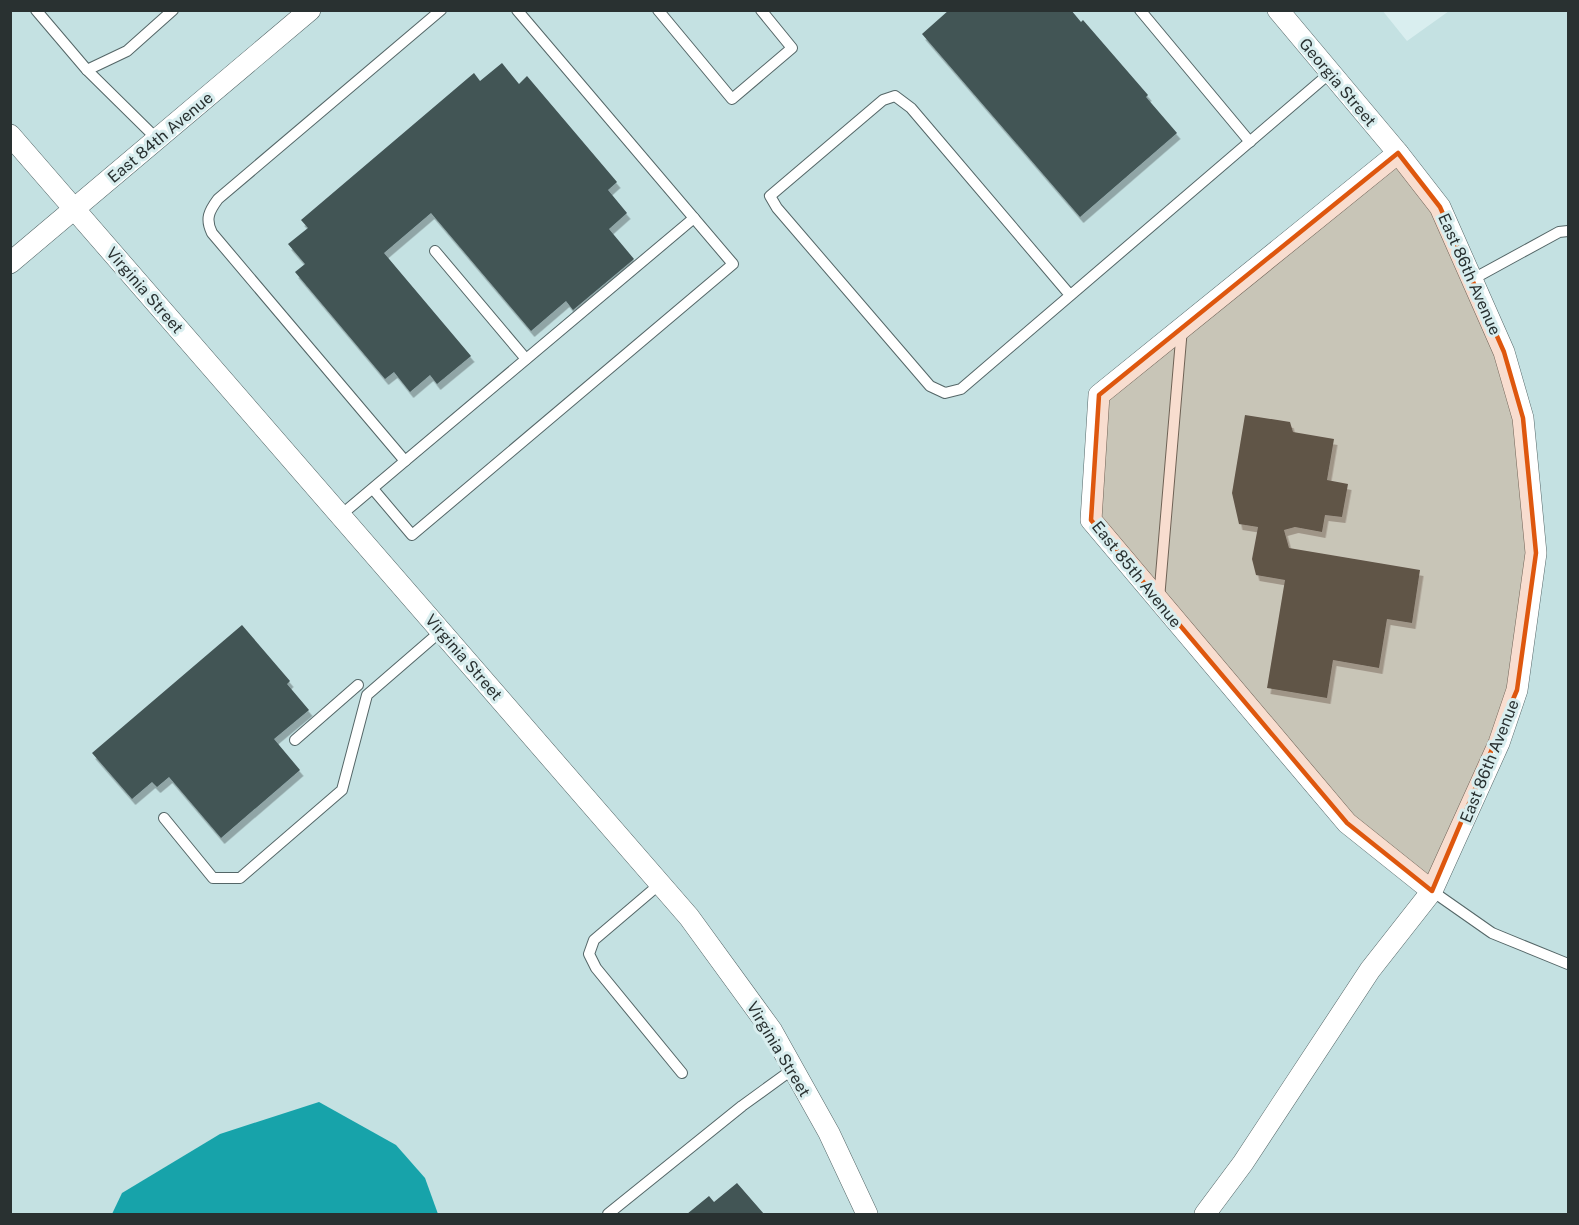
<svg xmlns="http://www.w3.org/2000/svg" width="1579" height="1225" font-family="'Public Sans',sans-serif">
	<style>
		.built { fill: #c4e1e2 }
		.water { fill: #17a3aa }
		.building { fill: #425455; filter: url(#shadow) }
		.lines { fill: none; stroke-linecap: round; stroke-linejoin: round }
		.service-casing { stroke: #546667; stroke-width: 12 }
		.minor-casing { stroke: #546667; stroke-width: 22 }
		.service { stroke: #fff; stroke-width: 10 }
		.minor { stroke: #fff; stroke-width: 21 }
		.marked { fill: #de570e; fill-opacity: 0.2; stroke: #de570e; stroke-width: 4.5; stroke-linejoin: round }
		.labels { text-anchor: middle; stroke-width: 6; stroke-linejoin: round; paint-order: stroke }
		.street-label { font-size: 16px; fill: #293131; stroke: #d9eeef }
	</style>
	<defs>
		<filter id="shadow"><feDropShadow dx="3.5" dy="6" stdDeviation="0" flood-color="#0004"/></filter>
	</defs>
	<rect width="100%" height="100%" fill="#d9eeef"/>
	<!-- built -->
	<polygon class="built" points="1382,10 1407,41 1449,11 1568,11 1568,1214 11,1214 10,11"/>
	<!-- water -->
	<polygon class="water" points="319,1102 396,1145 425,1178 438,1214 112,1214 122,1193 220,1134"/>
	<!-- building -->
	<g class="building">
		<polygon points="949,10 1071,10 1081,22 1083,20 1148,95 1146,97 1177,133 1080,217 922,34"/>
		<polygon points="502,63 519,84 527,76 617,182 608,190 627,213 609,229 634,259 573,310 566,301 531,331 431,213 384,253 471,356 437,384 430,375 410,392 394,372 385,379 295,272 305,264 288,244 308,228 301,220 474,73 480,81"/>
		<polygon points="1245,415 1290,422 1293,432 1334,439 1327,480 1348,484 1342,517 1325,515 1322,532 1295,527 1284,530 1289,548 1420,570 1412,623 1387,619 1379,668 1333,660 1327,698 1267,688 1285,580 1256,575 1252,559 1258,527 1239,524 1232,493"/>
		<polygon points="242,625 290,681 287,684 309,710 274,739 300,770 221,838 169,777 157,787 152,782 132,799 92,753"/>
		<polygon points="737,1183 764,1214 687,1214 709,1196 714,1202"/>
	</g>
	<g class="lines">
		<!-- service casing -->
		<g class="service-casing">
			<g id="service">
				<polyline points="36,10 87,70 157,139"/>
				<polyline points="658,10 732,99 792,48 761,10"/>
				<polyline points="1140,10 1250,142"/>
				<polyline points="87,70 127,51 173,10"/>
				<polyline points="435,251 526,359"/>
				<polyline points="1473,279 1559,232 1568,231"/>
				<polyline points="1070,295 911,108 895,96 883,100 770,196 777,208 930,386 945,393 961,389 1330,73"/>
				<polyline points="405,461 694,218"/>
				<polyline points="373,489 412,535 733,264 517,10"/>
				<path d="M 341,515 L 405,461 L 212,233 C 205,219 209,211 218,199 L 441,10"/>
				<polyline points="1159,599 1182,328"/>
				<polyline points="295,740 358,685"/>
				<polyline points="164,818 213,878 240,878 342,790 367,695 441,631"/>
				<polyline points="661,883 594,940 589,954 596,968 682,1073"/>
				<polyline points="1432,891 1492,933 1568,964"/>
				<polyline points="608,1214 742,1106 793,1069"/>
			</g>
		</g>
		<!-- minor casing -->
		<g class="minor-casing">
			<g id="minor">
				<polyline points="10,135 689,917 772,1031 829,1133 867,1214"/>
				<polyline points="1398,153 1099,395 1091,520 1347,823 1432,891"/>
				<polyline points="10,263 310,10"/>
				<polyline points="1205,1214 1243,1163 1370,970 1432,891 1499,743 1517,690 1536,553 1523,418 1504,352 1440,207 1398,153 1278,10"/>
			</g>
		</g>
		<!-- service -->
		<use href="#service" class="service"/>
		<!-- minor -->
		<use href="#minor" class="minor"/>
	</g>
	<!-- marked area -->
	<path class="marked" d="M 1398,153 L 1440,207 L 1504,352 L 1523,418 L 1536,553 L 1517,690 L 1432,891 L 1347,823 L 1091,520 L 1099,395 Z"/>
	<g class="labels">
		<!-- street labels -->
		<g class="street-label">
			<text transform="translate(1338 82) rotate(50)" y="6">Georgia Street</text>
			<text transform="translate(160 137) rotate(-40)" y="6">East 84th Avenue</text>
			<text transform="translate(1470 274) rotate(66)" y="6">East 86th Avenue</text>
			<text transform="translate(145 290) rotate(49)" y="6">Virginia Street</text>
			<text transform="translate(1137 574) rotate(51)" y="6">East 85th Avenue</text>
			<text transform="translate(464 657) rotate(49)" y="6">Virginia Street</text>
			<text transform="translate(1489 761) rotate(-68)" y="6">East 86th Avenue</text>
			<text transform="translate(779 1049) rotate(59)" y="6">Virginia Street</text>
		</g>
	</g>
	<!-- border -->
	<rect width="1579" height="1225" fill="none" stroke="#293131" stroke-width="24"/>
</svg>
